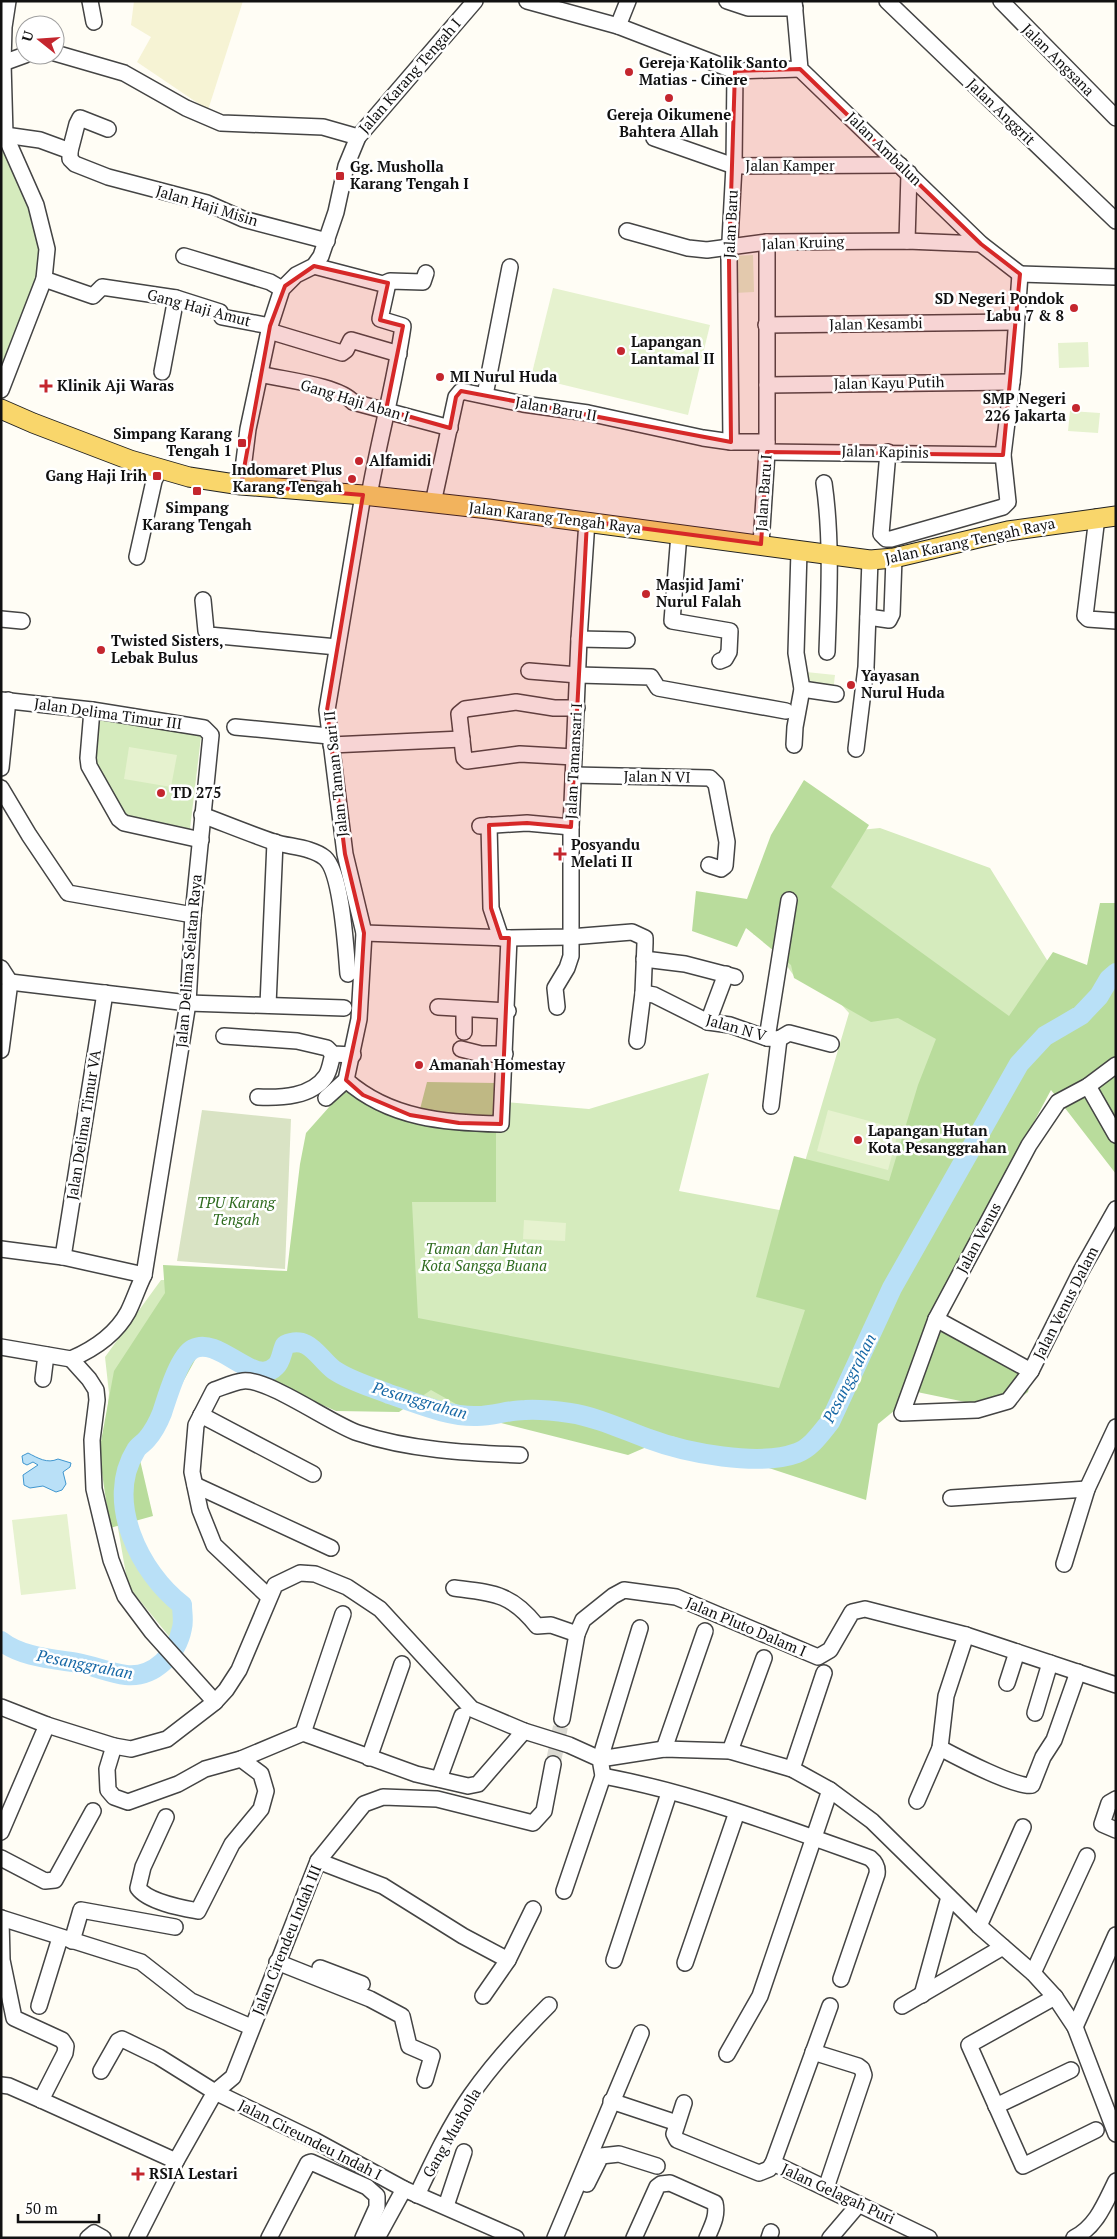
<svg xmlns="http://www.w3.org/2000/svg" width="1117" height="2239" font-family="'PT Serif',serif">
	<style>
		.farmland { fill: #f6f3d4 }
		.green { fill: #d5ebbd }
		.forest { fill: #b9dc9c }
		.cemetery { fill: #d9e3c4 }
		.pitch { fill: #e6f2cf }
		.water { fill: #b9e0f7; stroke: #3f96cf }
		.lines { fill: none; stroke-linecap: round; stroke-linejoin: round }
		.river { stroke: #b9e0f7; stroke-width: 20 }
		.minor-tunnel { stroke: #dbdad3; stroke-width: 15; stroke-dasharray: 15 8; stroke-linecap: butt }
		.minor-casing { stroke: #444; stroke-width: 18 }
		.major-casing { stroke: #222; stroke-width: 21 }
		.minor { stroke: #fff; stroke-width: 15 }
		.major { stroke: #f9d66b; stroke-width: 19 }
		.marked { fill: #d62828; fill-opacity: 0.2; stroke: #d62828; stroke-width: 4; stroke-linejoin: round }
		.poi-dot { fill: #c4262e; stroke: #fff; stroke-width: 2 }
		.labels { text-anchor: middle; stroke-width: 5; stroke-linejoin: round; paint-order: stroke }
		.street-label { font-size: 15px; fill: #111; stroke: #fff }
		.poi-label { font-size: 15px; font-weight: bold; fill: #111; stroke: #fff; text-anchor: start }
		.park-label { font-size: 15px; font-style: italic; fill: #2f6b1f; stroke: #fff }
		.water-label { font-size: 16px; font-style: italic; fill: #1768a6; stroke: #fff }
	</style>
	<rect width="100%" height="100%" fill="#fffdf5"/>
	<!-- farmland -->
	<polygon class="farmland" points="134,1 243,1 208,110 137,62 151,37 131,25"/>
	<!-- green -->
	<g class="green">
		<path d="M 1,140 C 16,173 35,211 40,248 C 45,277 13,345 1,375 Z"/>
		<polygon points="99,718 194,731 201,737 190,829 122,814 92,758"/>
		<polygon points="880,828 990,868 1081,1015 772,1458 734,1458 682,1450 652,1440 495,1415 460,1415 388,1393 219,1350 191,1349 136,1449 124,1507 130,1532 144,1558 160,1584 182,1605 183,1627 177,1646 128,1586 104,1447 109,1393 105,1357 161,1280 290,1282 377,1095 427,1111 504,1102 589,1109 709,1073 679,1191 790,1212 849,1013 840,1003 794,976 770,942 753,934 779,838"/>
	</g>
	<!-- forest -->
	<polygon class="forest" points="804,780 869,825 831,887 1009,1016 1053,952 1087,965 1100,903 1116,903 1116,1174 1051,1090 934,1309 1034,1366 1028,1392 1004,1410 917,1392 878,1424 866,1500 672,1436 628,1455 481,1418 431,1390 399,1412 336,1411 200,1351 140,1460 153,1516 110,1528 99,1452 114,1371 165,1293 163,1265 287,1271 300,1164 306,1133 354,1079 374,1096 419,1113 427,1082 496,1083 496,1202 412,1202 418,1318 779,1388 805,1310 756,1297 794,1156 889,1181 918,1085 936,1039 898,1018 871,1022 794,978 791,965 746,928 737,947 692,931 696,891 747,899 771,835"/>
	<!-- cemetery -->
	<polygon class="cemetery" points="202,1110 291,1119 285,1269 177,1261"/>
	<!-- pitch -->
	<g class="pitch">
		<polygon points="753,255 754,292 734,293 733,256"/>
		<polygon points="553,288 710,325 688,415 531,377"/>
		<polygon points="1088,342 1089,367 1059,368 1058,343"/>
		<polygon points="1070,411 1100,413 1098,433 1068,431"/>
		<polygon points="806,672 835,675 833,692 804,689"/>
		<polygon points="129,747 177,755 171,787 124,779"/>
		<polygon points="828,1110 899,1129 888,1170 817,1151"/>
		<polygon points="524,1220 566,1223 565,1241 523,1239"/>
		<polygon points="67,1514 76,1589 21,1595 12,1520"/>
	</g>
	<!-- water -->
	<path class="water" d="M 28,1453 C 38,1458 47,1464 58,1459 L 71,1463 L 70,1467 L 63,1472 L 66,1484 L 62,1490 L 56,1492 L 43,1486 L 30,1488 L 24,1485 L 23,1475 L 38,1465 L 33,1462 L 27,1465 L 23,1463 L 22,1456 Z"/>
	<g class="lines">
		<!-- river -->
		<path class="river" d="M 1,1641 C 21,1657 53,1659 78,1663 C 94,1666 110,1673 126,1675 C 154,1678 177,1654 182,1628 C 184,1621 182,1612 182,1605 C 140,1573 104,1501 136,1450 C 138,1446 144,1443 147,1439 C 154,1431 158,1423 162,1413 C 167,1398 179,1356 193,1349 C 219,1335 255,1389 276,1366 C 281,1362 282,1351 285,1345 C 309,1334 318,1358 334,1370 C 350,1381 372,1387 389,1394 C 417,1403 448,1417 477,1416 C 493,1416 509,1410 525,1410 C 540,1409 556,1411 570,1413 C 597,1417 624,1430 649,1439 C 686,1453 759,1467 797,1453 C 811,1448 821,1433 830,1422 L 892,1288 L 1019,1064 L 1045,1036 L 1081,1015 L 1099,996 L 1109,979 L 1116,973"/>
		<!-- minor-tunnel -->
		<polyline class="minor-tunnel" points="553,1764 562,1719"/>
		<!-- minor casing -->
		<g class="minor-casing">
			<g id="minor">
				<polyline points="90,1 94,22"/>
				<polyline points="527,1 618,26 735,71 800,69"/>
				<polyline points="727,1 748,8 795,8"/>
				<polyline points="794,1 800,69 981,244 1020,274"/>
				<polyline points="887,1 1116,221"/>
				<polyline points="1001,1 1116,118"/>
				<polyline points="618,26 628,1"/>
				<polyline points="55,53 124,73 186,108 221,123 323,127 358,137"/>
				<polyline points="3,63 25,55"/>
				<polyline points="108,129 80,118 77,124 70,151 70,159 75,164 108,177 207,203 243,219 327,241"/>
				<polyline points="5,135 40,140 70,151"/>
				<polyline points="654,138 734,166 900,165"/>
				<polyline points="627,231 688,248 707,250 767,242 907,241 981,244"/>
				<polyline points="907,241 909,173"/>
				<polyline points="184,256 270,282 282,289"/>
				<polyline points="314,266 383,284 390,281 423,282 426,273"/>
				<polyline points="1020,274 1116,277"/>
				<polyline points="44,279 93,296 102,287 176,298 220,312 222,317 270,326"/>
				<polyline points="766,325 1016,322"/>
				<polyline points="269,331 342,353 346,350 351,340 399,354"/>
				<polyline points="162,372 176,298"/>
				<path d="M 260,374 C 283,380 338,385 353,402 L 450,428"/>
				<polyline points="767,385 1012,382"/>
				<polyline points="1,390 44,279 47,249 36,205 5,135 3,63 4,27 8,1"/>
				<polyline points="485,395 510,267"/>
				<polyline points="731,442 729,259 734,166 735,71"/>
				<polyline points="767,452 1003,455"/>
				<polyline points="888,452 881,534 886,539 891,539 1003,507 1008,502 1003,455 1013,373 1020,274"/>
				<path d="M 824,483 C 832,539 829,595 827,652"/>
				<polyline points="241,485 248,429 270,326 282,289 296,275 314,266 321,256 336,212 346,166 358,137 475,1"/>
				<path d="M 369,496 C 379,439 395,383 403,326 L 380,319 L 388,283"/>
				<polyline points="433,503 456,397 461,391 523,404 588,413 703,438 731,442 767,442"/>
				<polyline points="1097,517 1085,616 1088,619 1116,621"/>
				<polyline points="679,534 672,621 730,631 729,652 725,659 720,661"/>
				<polyline points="761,544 767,452 767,242"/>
				<polyline points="137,557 154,481 159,469"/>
				<polyline points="203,600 206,631 209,635 337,647"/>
				<polyline points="868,617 889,620 892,614 894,558"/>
				<polyline points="1,619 22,621"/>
				<polyline points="579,639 627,640"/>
				<polyline points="529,671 578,675 651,677 658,688 786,711"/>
				<polyline points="802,689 836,694"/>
				<path d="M 1,700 L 92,710 L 204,728 L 211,735 L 193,915 L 188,1003 L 144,1275 C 138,1287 134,1300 128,1312 C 116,1334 94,1349 71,1359 L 1,1347"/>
				<polyline points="92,710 88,758 89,766 119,819 124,823 201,840"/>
				<polyline points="235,727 329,736"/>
				<polyline points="331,745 462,739"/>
				<polyline points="794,745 795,727 802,689 796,653 799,551"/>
				<polyline points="856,749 866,667 870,560"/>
				<polyline points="574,757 520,754 467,761 464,758 459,714 465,709 516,702 554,708 577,708"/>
				<polyline points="1,768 8,700"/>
				<polyline points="573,775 710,778 716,784 727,842 725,866 721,869 709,865"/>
				<polyline points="1,788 29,835 68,893 193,915"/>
				<path d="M 202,815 C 226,824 250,834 274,842 C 289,847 312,847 325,858 C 342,873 346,951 348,974"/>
				<polyline points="489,825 491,908 501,938"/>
				<polyline points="480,826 527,823 571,827"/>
				<polyline points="364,933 509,938 570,937 632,932 645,938 645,943 643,993 637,1041"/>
				<polyline points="644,959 685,964 735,977"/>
				<polyline points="1,968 10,982 1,1050"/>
				<polyline points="10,982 188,1003 344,1008"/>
				<polyline points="643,993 654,995 708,1022 730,1025 767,1038 779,1039 789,1033 831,1044"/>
				<polyline points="268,1005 275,842"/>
				<polyline points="438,1007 508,1011"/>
				<polyline points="557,1007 555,988 567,968 571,956 571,827 579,639 587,521"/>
				<polyline points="464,1009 464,1032"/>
				<polyline points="708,1022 726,974"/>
				<polyline points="224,1036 297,1041 327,1048 333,1054 353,1055"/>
				<polyline points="767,1038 789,900"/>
				<polyline points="461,1049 481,1054 505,1054"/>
				<polyline points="1116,1065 1088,1086 1058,1102 1029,1145 936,1319 902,1413 977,1410 1008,1401 1031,1371 1081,1271 1116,1209"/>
				<path d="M 346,1080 C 390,1119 446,1123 501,1124 L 509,938"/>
				<polyline points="1088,1086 1116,1135"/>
				<path d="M 258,1097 C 281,1098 312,1097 326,1076 C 330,1070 331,1060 333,1054"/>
				<polyline points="326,1098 346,1080 359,1019 364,933 345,854 327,710 363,495"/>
				<polyline points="771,1106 779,1039"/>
				<polyline points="1,1249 63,1257 144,1275"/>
				<polyline points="63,1257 105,993"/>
				<polyline points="936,1319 1031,1371"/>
				<polyline points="43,1379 46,1355"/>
				<polyline points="201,1415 313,1474"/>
				<polyline points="195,1485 331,1548"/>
				<polyline points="951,1498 1087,1489"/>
				<polyline points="1064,1564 1087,1489 1116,1427"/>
				<path d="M 454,1588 C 493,1593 511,1593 537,1626 L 551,1625 L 577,1634"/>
				<path d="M 269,1597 L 214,1545 L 200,1510 L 192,1472 L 196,1425 L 214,1390 C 223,1387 234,1382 243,1381 C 268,1378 331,1424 358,1433 C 409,1450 466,1453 520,1455"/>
				<polyline points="640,1628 600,1759 664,1749 730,1751 792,1769 830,1790 760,1996 727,2054"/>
				<polyline points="1007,1683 1017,1652"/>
				<polyline points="215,1702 226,1690 239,1670 275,1585 300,1573 315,1574 347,1587 380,1609 472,1709 524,1731 569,1745 600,1759 603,1776 564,1891"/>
				<polyline points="1,1707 47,1725 114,1746 131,1749 167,1739 215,1702 152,1632 125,1596 111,1560 94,1489 92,1440 97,1400 96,1390 89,1379 71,1359"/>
				<polyline points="1035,1713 1050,1663"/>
				<polyline points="562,1719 577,1634 583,1620 613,1596 624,1590 676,1597 818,1657 830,1650 852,1612 865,1609 966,1635 1116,1685"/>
				<polyline points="303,1733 343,1614"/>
				<polyline points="114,1746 107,1769 108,1790 114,1797 128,1802 178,1784 205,1769 241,1759 303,1733 416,1774 468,1786 478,1784 524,1731"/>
				<path d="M 940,1748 C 955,1756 1020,1790 1032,1785 L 1043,1757 L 1054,1740 L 1078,1672"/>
				<polyline points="664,1749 705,1631"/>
				<polyline points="730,1751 764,1658"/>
				<polyline points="369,1758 402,1664"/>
				<polyline points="792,1769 824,1673"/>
				<path d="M 603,1776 C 694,1793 783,1827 870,1858 C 876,1863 878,1867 877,1874 L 841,1979"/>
				<polyline points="439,1779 462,1716"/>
				<polyline points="830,1790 872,1821 979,1926 1033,1973 1055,1997 1075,2027 1116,2134"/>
				<polyline points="1116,1799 1109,1803 1102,1824 1116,1830"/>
				<polyline points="917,1801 940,1748 946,1696 966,1635"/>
				<path d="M 166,1817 L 143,1867 L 138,1888 C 148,1902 182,1908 198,1911 L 232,1844 L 261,1809 L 266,1791 L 261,1774 L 241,1759"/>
				<polyline points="1,1832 47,1725"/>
				<polyline points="1,1858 45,1881 55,1880 93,1811"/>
				<polyline points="318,1861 383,1886 463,1936 508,1960 483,1996"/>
				<polyline points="1,1918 141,1962 191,2001 251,2027"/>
				<polyline points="1,1918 2,1960 14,2018 62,2040 66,2046 65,2053 41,2100"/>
				<polyline points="979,1926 1023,1827"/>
				<polyline points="72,1941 81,1910 175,1927"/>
				<polyline points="508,1960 533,1909"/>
				<polyline points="614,1960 669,1793"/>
				<polyline points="277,1962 370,1999 402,2016 409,2046 432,2056 425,2080"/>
				<polyline points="685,1963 737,1812"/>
				<polyline points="320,1968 362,1984"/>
				<polyline points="1033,1973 1087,1856"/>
				<polyline points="922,1995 949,1897"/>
				<polyline points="1055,1997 969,2045 1023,2166 1096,2130"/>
				<polyline points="39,2006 60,1938"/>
				<polyline points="902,2006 1003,1947"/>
				<polyline points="1075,2027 1116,1935"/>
				<polyline points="813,2052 858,2066 862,2069 864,2075 826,2188"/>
				<polyline points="101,2071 118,2041 122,2039 159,2057 215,2092 314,2140 404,2189 516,2238"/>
				<polyline points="1,2085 9,2086 41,2100 176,2161"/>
				<polyline points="611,2101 677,2123"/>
				<polyline points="684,2103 674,2134 677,2140 759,2173 769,2169 773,2163 830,2006"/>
				<polyline points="996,2106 1071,2070"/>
				<polyline points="773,2163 929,2238"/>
				<polyline points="587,2184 601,2156 619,2154 657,2166"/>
				<path d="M 417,2195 C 433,2161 450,2125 471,2095 C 494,2062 521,2033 549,2005"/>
				<polyline points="446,2206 464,2152"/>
				<polyline points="88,2238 94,2233 103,2238"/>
				<polyline points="137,2238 176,2161 215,2092 233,2077 318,1861 364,1804 383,1797 437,1799 533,1823 544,1811 553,1764"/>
				<polyline points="269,2238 308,2163 311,2162 367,2187 377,2196 377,2207 363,2238"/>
				<polyline points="377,2238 404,2189"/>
				<polyline points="555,2238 641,2033"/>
				<path d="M 634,2238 L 657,2187 L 661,2184 L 670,2183 L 715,2203 C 718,2216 712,2226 707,2238"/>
				<polyline points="769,2238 771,2232"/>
				<polyline points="830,2238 859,2204"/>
				<path d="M 1074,2238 C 1097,2226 1105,2203 1116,2181"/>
			</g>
		</g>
		<!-- major casing -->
		<g class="major-casing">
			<polyline id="major" points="1,409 33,423 130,460 189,477 241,485 363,495 489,509 870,560 894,558 1008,531 1116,516"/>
		</g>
		<!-- minor -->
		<use href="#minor" class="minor"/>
		<!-- major -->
		<use href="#major" class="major"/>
	</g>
	<!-- marked area -->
	<path class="marked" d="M 800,69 L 981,244 L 1020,274 L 1003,455 L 767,452 L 761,544 L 587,521 L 571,827 L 527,823 L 489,825 L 491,908 L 501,938 L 509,938 L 501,1124 L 459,1123 L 410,1115 L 363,1095 L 346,1080 L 359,1019 L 364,933 L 345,854 L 327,710 L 363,495 L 241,485 L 270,326 L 285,286 L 314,266 L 388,283 L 380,320 L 403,326 L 386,410 L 450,428 L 456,397 L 461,391 L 731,442 L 729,259 L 735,71 Z"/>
	<!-- markers -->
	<g class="poi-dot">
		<circle cx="629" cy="72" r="5"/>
		<circle cx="669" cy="98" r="5"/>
		<rect x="335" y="171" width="10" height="10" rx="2.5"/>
		<circle cx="1074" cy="308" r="5"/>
		<circle cx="621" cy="351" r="5"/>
		<circle cx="440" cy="377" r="5"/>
		<path d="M43.5 378.5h5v5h5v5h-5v5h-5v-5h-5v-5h5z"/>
		<circle cx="1076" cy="408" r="5"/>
		<rect x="237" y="438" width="10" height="10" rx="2.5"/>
		<circle cx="359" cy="461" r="5"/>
		<rect x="152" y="471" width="10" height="10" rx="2.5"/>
		<circle cx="352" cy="479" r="5"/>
		<rect x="192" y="486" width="10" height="10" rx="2.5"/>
		<circle cx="646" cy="594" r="5"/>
		<circle cx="101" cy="650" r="5"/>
		<circle cx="851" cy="685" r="5"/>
		<circle cx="161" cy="793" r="5"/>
		<path d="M557.5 846.5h5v5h5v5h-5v5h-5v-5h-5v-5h5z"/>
		<circle cx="419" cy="1065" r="5"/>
		<circle cx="858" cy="1140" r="5"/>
		<path d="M135.5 2166.5h5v5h5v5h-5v5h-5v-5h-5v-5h5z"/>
	</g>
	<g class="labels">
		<!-- street labels -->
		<g class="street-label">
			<text transform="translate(1058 60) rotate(45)" y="5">Jalan Angsana</text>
			<text transform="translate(410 76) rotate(-49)" y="5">Jalan Karang Tengah I</text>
			<text transform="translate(1001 112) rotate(44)" y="5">Jalan Anggrit</text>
			<text transform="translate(884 149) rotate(44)" y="5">Jalan Ambalun</text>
			<text x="790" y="171">Jalan Kamper</text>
			<text transform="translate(207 206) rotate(17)" y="5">Jalan Haji Misin</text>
			<text transform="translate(731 224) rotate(-87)" y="5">Jalan Baru</text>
			<text transform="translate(803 243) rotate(-2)" y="5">Jalan Kruing</text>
			<text transform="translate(199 308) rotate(15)" y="5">Gang Haji Amut</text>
			<text transform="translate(876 324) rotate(-1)" y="5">Jalan Kesambi</text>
			<text transform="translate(889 383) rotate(-1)" y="5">Jalan Kayu Putih</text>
			<text transform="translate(355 401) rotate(17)" y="5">Gang Haji Aban I</text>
			<text transform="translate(556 409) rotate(10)" y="5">Jalan Baru II</text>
			<text transform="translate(885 452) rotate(1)" y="5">Jalan Kapinis</text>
			<text transform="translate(764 493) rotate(-86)" y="5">Jalan Baru I</text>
			<text transform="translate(555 518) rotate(7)" y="5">Jalan Karang Tengah Raya</text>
			<text transform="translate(970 541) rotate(-12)" y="5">Jalan Karang Tengah Raya</text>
			<text transform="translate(108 714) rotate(8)" y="5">Jalan Delima Timur III</text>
			<text transform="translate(574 761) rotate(-87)" y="5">Jalan Tamansari I</text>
			<text transform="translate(336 774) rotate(-96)" y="5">Jalan Taman Sari II</text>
			<text transform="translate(657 777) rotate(1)" y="5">Jalan N VI</text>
			<text transform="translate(189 961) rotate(-85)" y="5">Jalan Delima Selatan Raya</text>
			<text transform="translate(736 1028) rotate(16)" y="5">Jalan N V</text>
			<text transform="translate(84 1125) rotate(-81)" y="5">Jalan Delima Timur VA</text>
			<text transform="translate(979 1238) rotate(-62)" y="5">Jalan Venus</text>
			<text transform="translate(1066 1303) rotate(-63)" y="5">Jalan Venus Dalam</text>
			<text transform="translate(746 1627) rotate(23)" y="5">Jalan Pluto Dalam I</text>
			<text transform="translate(287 1940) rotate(-68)" y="5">Jalan Cirendeu Indah III</text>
			<text transform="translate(452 2133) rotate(-60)" y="5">Gang Musholla</text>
			<text transform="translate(310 2140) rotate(27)" y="5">Jalan Cireundeu Indah I</text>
			<text transform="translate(838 2194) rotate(25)" y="5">Jalan Gelagah Puri</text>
		</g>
		<!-- poi labels -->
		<g class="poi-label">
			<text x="639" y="68">Gereja Katolik Santo<tspan x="639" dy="17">Matias - Cinere</tspan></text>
			<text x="669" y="120" text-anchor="middle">Gereja Oikumene<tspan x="669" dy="17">Bahtera Allah</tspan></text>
			<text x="350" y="172">Gg. Musholla<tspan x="350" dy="17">Karang Tengah I</tspan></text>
			<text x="1064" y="304" text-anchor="end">SD Negeri Pondok<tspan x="1064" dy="17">Labu 7 &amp; 8</tspan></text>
			<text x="631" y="347">Lapangan<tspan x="631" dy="17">Lantamal II</tspan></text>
			<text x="450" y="382">MI Nurul Huda</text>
			<text x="57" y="391">Klinik Aji Waras</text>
			<text x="1066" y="404" text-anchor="end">SMP Negeri<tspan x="1066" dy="17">226 Jakarta</tspan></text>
			<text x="232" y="439" text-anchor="end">Simpang Karang<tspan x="232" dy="17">Tengah 1</tspan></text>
			<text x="369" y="466">Alfamidi</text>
			<text x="342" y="475" text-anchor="end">Indomaret Plus<tspan x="342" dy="17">Karang Tengah</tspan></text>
			<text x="147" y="481" text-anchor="end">Gang Haji Irih</text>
			<text x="197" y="513" text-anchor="middle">Simpang<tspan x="197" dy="17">Karang Tengah</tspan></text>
			<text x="656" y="590">Masjid Jami'<tspan x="656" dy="17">Nurul Falah</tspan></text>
			<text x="111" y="646">Twisted Sisters,<tspan x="111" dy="17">Lebak Bulus</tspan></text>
			<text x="861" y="681">Yayasan<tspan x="861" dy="17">Nurul Huda</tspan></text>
			<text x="171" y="798">TD 275</text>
			<text x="571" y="850">Posyandu<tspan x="571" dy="17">Melati II</tspan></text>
			<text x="429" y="1070">Amanah Homestay</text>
			<text x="868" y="1136">Lapangan Hutan<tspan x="868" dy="17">Kota Pesanggrahan</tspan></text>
			<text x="149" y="2179">RSIA Lestari</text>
		</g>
		<!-- park labels -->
		<g class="park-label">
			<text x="236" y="1208">TPU Karang<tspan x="236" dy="17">Tengah</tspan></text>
			<text x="484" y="1254">Taman dan Hutan<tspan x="484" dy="17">Kota Sangga Buana</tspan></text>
		</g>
		<!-- water labels -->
		<g class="water-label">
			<text transform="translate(849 1378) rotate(-63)" y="6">Pesanggrahan</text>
			<text transform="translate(420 1400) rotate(16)" y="6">Pesanggrahan</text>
			<text transform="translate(85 1664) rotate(11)" y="6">Pesanggrahan</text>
		</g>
	</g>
	<!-- border -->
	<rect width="1117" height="2239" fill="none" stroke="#111111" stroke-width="5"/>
	<!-- north arrow -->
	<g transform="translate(40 40) rotate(287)"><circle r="24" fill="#ffffff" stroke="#a0a0a0"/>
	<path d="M0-4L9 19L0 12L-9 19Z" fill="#c4262e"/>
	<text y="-8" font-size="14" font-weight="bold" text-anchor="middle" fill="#111111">U</text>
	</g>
	<!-- scale -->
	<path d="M18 2214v8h81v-8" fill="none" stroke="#111111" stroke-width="2.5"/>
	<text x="25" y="2214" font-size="15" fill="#111111" stroke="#ffffff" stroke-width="4" paint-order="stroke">50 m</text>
</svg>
